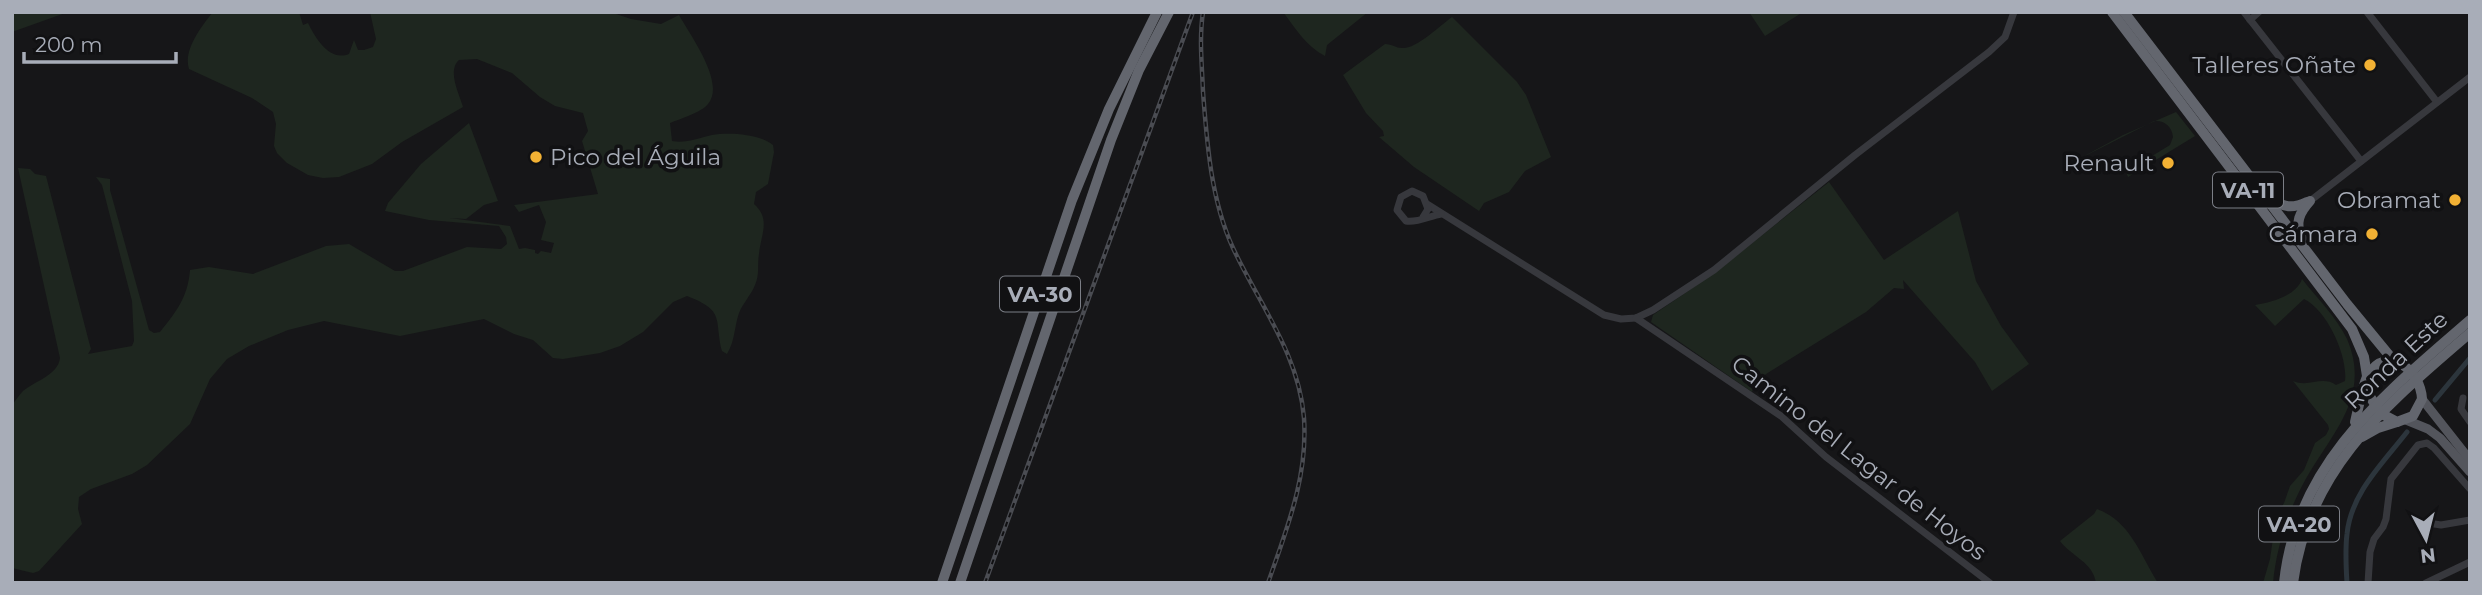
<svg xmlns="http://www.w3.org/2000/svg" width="2482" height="595" font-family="Montserrat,sans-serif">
	<rect width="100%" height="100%" fill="#161618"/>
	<!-- green -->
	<g fill="#1e261f">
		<path d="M 12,12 L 68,12 L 12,32 Z"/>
		<path d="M 213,12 L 299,12 L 303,25 L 308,23 C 315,37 329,62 349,54 L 354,40 L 358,50 L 364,50 L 373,47 L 376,39 L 370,12 L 610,12 L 631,19 L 661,24 L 679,15 C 690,35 726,83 708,104 C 702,112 680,119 670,123 L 672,141 C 685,144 699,138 712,135 C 729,132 760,134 773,145 L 774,152 L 768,184 L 756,192 L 754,204 C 771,219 761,234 759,254 C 757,265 760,274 755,285 C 751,295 743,303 739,313 C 734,328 735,341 727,354 L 722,351 C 714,319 726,311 687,296 L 673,302 L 643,332 L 620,346 L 600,353 L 563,359 L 553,358 L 533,340 L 514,334 L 484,319 L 400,336 L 324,321 L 288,330 L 249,346 L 227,359 L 210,379 L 190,424 L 147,465 L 132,474 L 91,489 L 79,497 L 78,509 L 82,524 L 39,571 L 33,573 L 12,568 L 12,405 C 16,400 19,395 23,391 C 35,381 58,375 60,358 L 18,168 L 30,169 L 35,174 L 46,176 L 89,342 L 91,349 L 88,354 L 132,346 L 134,341 L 132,301 L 102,185 L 96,177 L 110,179 L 110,190 L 149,330 L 154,333 L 160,332 C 176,312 188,297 190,270 L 209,267 L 253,274 L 326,246 L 349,244 L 395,271 L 403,271 L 467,247 L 501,249 L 507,244 L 506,237 L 499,226 L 429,220 L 385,211 L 388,203 L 421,164 L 469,123 L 498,201 L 484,205 L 466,219 L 450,218 L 510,226 L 519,249 L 525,248 L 535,250 L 535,253 L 538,254 L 541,251 L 551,253 L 554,243 L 541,240 L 546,222 L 539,205 L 519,212 L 514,205 L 598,194 L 582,141 L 588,131 L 583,113 L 555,106 L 540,97 L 512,73 L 477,59 L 459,60 C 447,71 459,93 463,107 L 402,142 L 372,164 L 339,177 L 323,178 L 308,175 L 287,163 L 277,153 L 274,146 L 276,124 L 273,112 L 252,98 L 189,69 C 183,50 201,27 213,12 Z"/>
		<path d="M 1283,12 L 1368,12 L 1327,45 L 1325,56 C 1306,46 1296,29 1283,12 Z"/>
		<path d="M 1749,12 L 1803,12 L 1765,36 Z"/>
		<path d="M 1452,17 L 1517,82 L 1526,95 L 1551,157 L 1525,171 L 1509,192 L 1484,203 L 1479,211 L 1414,167 L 1379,137 L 1384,136 L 1383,131 L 1366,113 L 1343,75 L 1385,44 C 1392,44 1396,48 1402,48 C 1415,50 1441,25 1452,17 Z"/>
		<path d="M 2176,112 L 2195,136 L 2128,177 L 2126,172 L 2170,145 L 2173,137 C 2172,126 2164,120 2154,121 L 2077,160 L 2123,135 Z"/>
		<path d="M 1829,182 L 1884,260 L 1958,211 L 1976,281 L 2001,326 L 2029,364 L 1992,391 L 1975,362 L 1903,280 L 1904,289 L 1894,288 L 1866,312 L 1766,374 L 1754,385 L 1752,392 L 1651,322 L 1653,315 L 1716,272 Z"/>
		<path d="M 2302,279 C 2317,298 2337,318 2347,339 C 2373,400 2327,437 2302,486 C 2287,515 2276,550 2273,583 L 2263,583 L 2270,559 L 2276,517 L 2284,503 L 2290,486 L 2304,470 L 2315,443 L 2326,435 L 2329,429 L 2328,425 L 2293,381 C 2309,388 2322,375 2336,385 L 2345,381 C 2348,356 2327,310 2304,299 L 2275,326 L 2255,305 C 2272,302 2296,296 2302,279 Z"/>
		<path d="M 2097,509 C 2130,521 2140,554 2158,583 L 2096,583 C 2093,562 2072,557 2060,541 L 2094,514 Z"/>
	</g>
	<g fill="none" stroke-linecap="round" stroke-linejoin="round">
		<!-- canal -->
		<g stroke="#2c353c" stroke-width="5">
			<path d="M 2435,400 L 2470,358"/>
			<path d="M 2347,583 C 2346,567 2345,550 2347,534 C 2351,493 2383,463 2407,432"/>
		</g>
		<!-- minor -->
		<g stroke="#37383d" stroke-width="7">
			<path d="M 2244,12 L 2361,161"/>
			<path d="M 2367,12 L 2437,102"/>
			<path d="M 2250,20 L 2259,12"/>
			<path d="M 2310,201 L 2470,77"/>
			<path d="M 1427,204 L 1604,315 L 1621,319 L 1636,318 L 1653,310 L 1714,270 L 1855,155 L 1989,52 L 2005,37 L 2014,12"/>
			<path d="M 1423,217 L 1428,209 L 1423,196 L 1412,191 L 1401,197 L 1397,210 L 1406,221 C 1417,223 1430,216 1441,214"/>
			<path d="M 1636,318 L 1781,416 L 1826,457 L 1990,583"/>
			<path d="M 2463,398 L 2461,409 L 2470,422"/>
			<path d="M 2428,523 L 2441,525 L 2470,520"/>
			<path d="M 2368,583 L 2370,552 L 2374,539 L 2383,527 L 2386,519 L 2391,479 L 2418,445 L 2427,443 L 2434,448 L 2470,489"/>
			<path d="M 2426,583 L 2470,562"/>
		</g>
		<!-- major -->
		<g stroke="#53555c" stroke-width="9">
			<path d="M 2422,399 L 2470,460"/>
			<path d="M 2406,420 L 2428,429 L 2440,438 L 2470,472"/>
		</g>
		<!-- highway -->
		<g stroke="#63666e" stroke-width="10">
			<path d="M 2112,12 L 2352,329 L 2364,357 L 2367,376"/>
			<path d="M 2124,12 L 2347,304 L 2393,360"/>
			<path d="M 2272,197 C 2282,209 2294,208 2307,202"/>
			<path d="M 2302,238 C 2294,223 2300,212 2310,201"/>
			<path d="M 2355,422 C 2358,410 2363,383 2368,375 C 2388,343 2421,371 2422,399 L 2413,416 L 2397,422 L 2380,413 L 2365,388"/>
			<path d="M 2362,437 L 2378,428 L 2397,422"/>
			<path d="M 942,583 L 1072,200 L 1109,109 L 1157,12"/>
			<path d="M 960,583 L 1111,140 L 1139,70 L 1169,12"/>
			<path d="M 2284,583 C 2296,463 2386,393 2470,320"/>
			<path d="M 2293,583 C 2308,467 2388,404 2470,333"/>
		</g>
		<defs>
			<g id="rail">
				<path d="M 1203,12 C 1199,39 1202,65 1203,92 C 1207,144 1211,200 1233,248 C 1259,304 1299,354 1304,418 C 1308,477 1287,528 1268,583"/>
				<path d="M 985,583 L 1193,12"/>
			</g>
		</defs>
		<!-- rail casing -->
		<use href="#rail" stroke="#4a4c52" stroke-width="4.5"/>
		<!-- rail -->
		<use href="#rail" stroke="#111113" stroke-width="2" stroke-dasharray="5" stroke-linecap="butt"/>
	</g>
	<!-- markers -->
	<g fill="#f2b134" stroke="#111113" stroke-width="2.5">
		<circle cx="2370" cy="65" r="7"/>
		<circle cx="536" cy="157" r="7"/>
		<circle cx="2168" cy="163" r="7"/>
		<circle cx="2455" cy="200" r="7"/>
		<circle cx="2372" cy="234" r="7"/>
	</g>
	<g text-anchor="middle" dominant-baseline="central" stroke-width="7" stroke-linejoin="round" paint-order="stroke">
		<!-- shield labels -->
		<g fill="#111113" stroke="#7b7e86" stroke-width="2">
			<rect x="2213" y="172.5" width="70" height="35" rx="5"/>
			<rect x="1000" y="276.5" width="80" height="35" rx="5"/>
			<rect x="2259" y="506.5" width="80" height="35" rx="5"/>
		</g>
		<g font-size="21" font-weight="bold" fill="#a8adb8">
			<text x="2248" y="190">VA-11</text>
			<text x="1040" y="294">VA-30</text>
			<text x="2299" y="524">VA-20</text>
		</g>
		<!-- poi labels -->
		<g font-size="23" fill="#a8adb8" stroke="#111113" text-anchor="end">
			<text x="2356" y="65">Talleres Oñate</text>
			<text x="550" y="157" text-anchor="start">Pico del Águila</text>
			<text x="2154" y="163">Renault</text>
			<text x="2441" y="200">Obramat</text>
			<text x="2358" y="234">Cámara</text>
		</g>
		<!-- street labels -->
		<g font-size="23" fill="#a8adb8" stroke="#111113">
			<text transform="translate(2396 360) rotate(-43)">Ronda Este</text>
			<text transform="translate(1859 458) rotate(38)">Camino del Lagar de Hoyos</text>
		</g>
	</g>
	<!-- border -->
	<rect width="2482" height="595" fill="none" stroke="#a8adb8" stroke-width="28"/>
	<!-- north arrow -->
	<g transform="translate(2426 539) rotate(173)" stroke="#111113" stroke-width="5" paint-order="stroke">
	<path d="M0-5L12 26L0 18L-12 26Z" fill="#a8adb8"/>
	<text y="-10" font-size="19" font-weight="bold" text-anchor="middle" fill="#a8adb8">N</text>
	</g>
	<!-- scale -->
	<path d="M24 52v10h152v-10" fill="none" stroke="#a8adb8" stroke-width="3.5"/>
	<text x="35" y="52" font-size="21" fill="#a8adb8" stroke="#111113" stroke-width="5" paint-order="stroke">200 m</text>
</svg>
